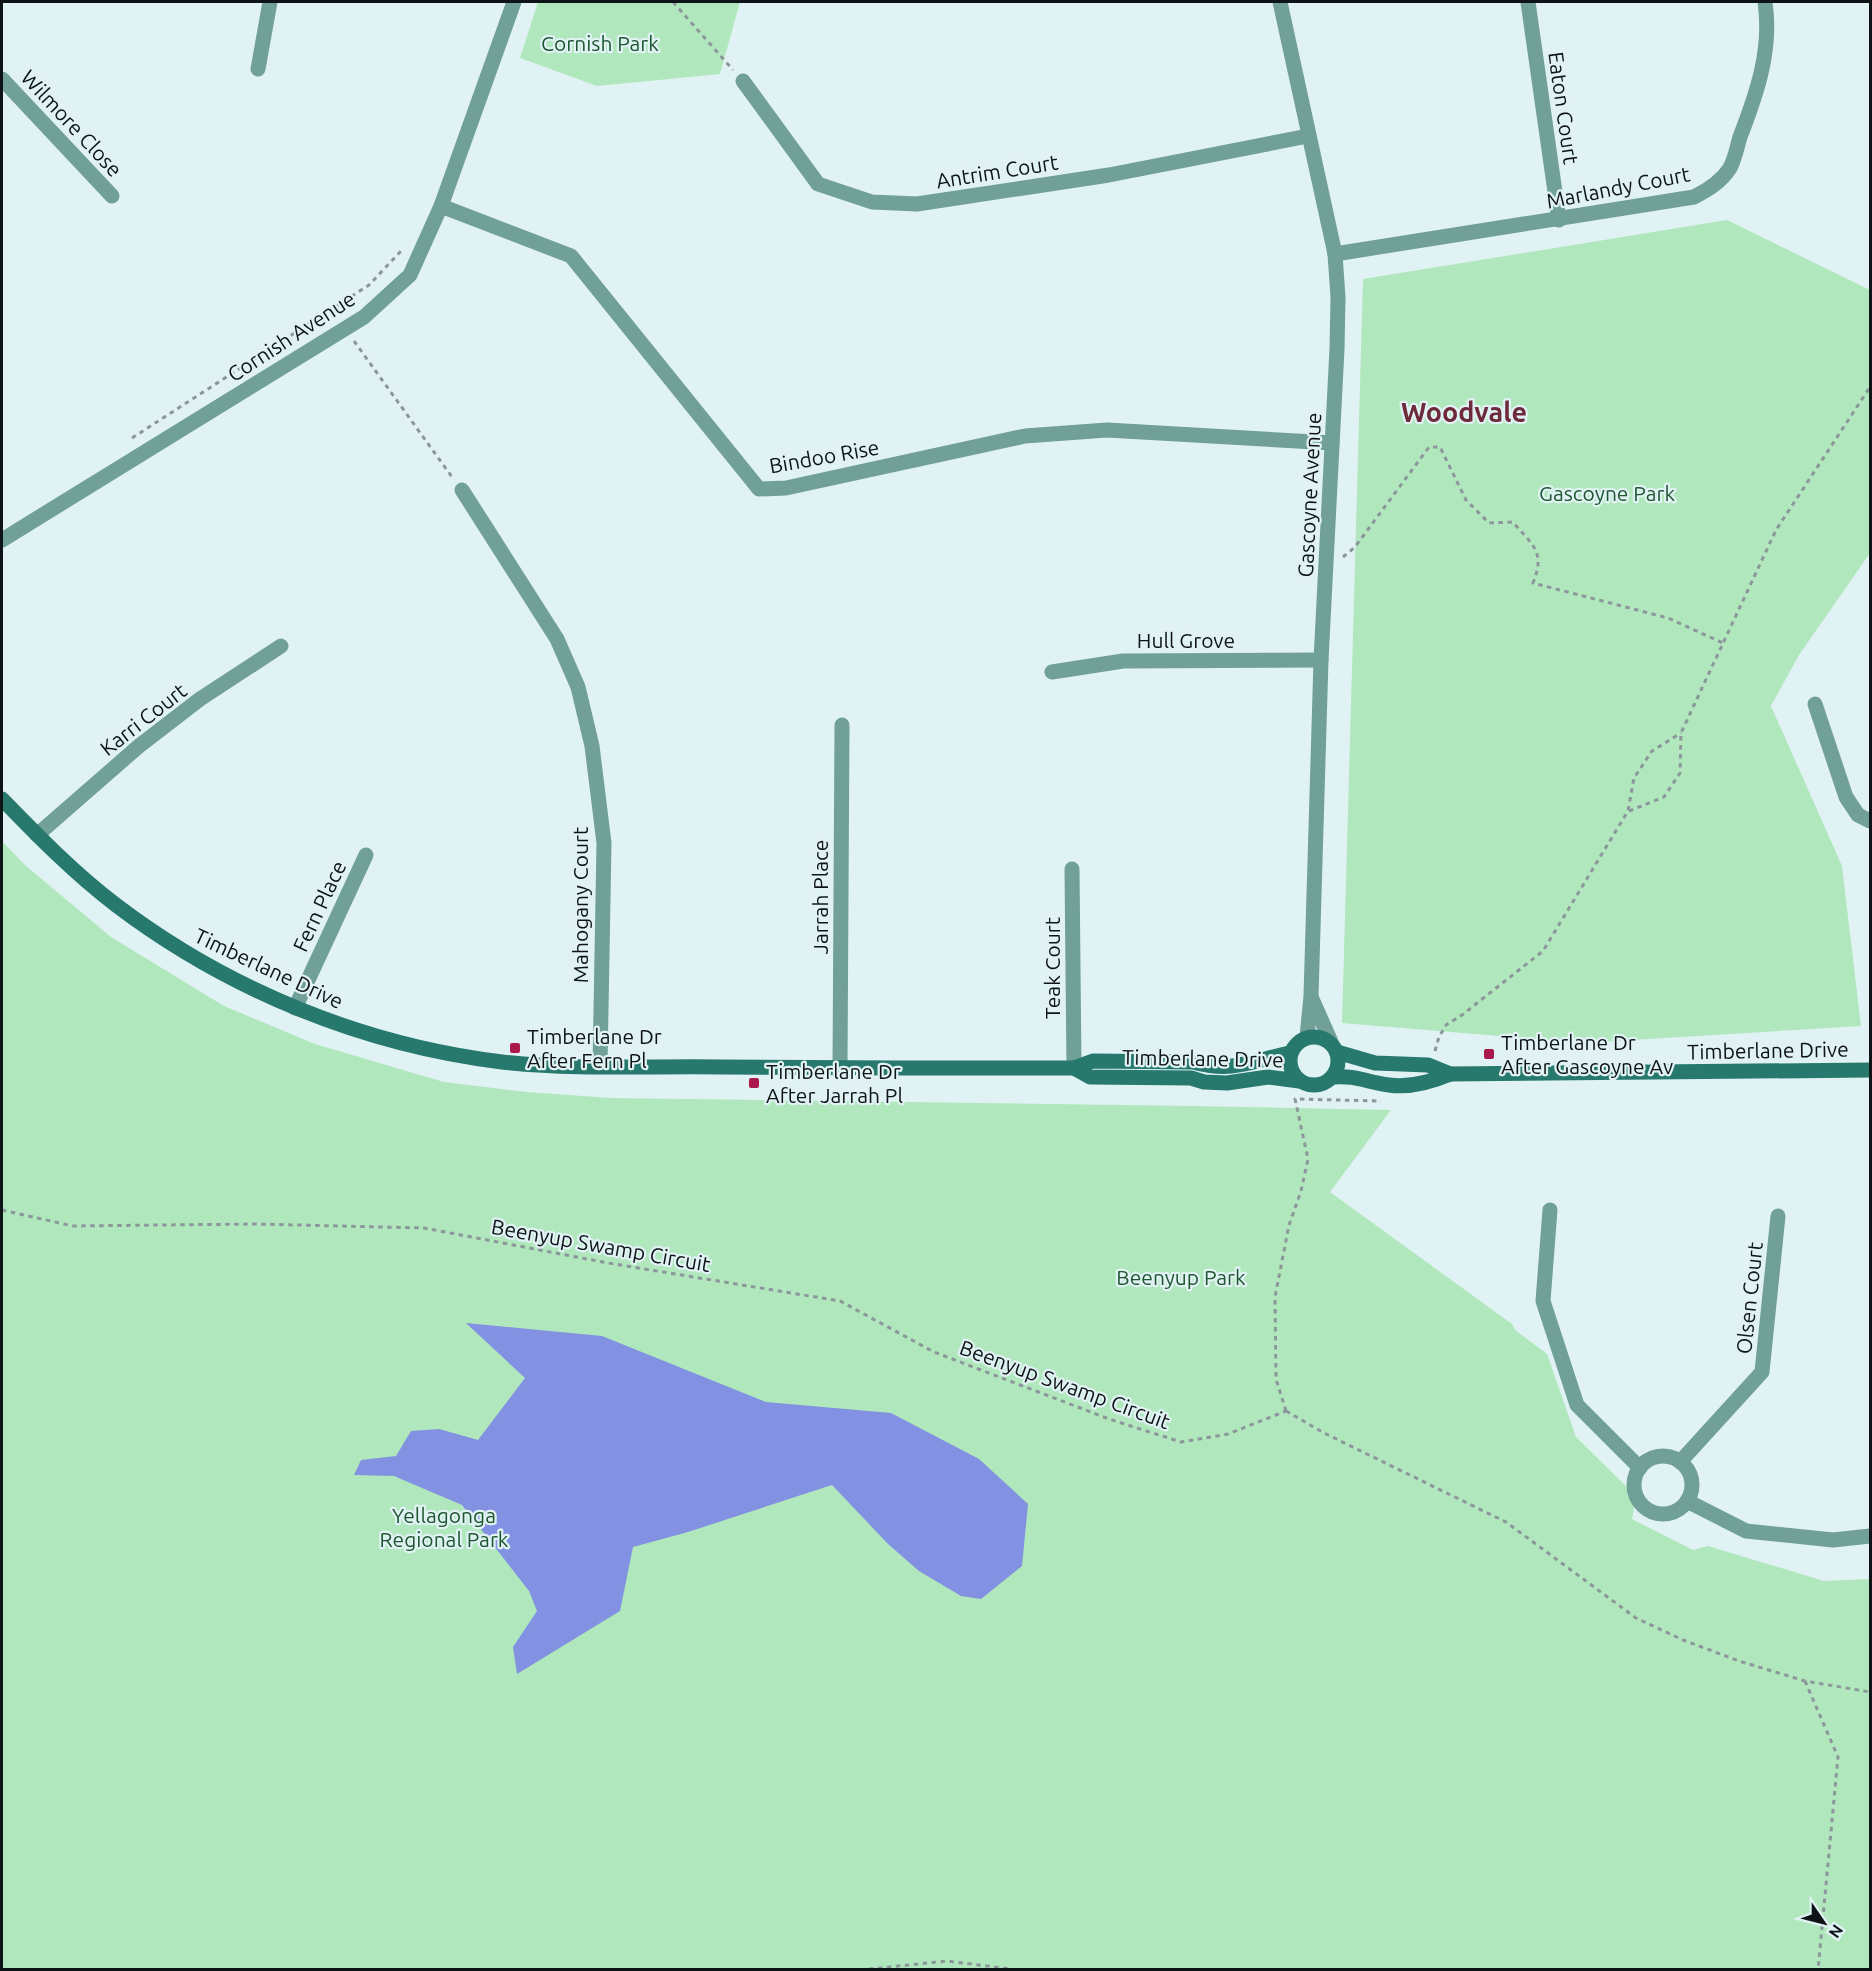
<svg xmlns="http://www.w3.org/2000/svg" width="1872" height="1971" font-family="Ubuntu,sans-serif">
	<rect width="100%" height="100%" fill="#e1f2f5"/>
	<!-- green -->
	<g fill="#b1e7bc">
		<path d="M 538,2 L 740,2 L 720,74 L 597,86 L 520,58 Z"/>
		<path d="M 1727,220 L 1870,290 L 1870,553 L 1799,655 L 1771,706 L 1842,866 L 1861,1026 L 1583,1043 L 1342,1023 L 1363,279 Z"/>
		<path d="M 2,841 L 25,865 L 111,937 L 224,1006 L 315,1044 L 444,1082 L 527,1092 L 610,1098 L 1194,1106 L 1391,1110 L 1330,1192 L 1512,1324 L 1515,1330 L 1547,1354 L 1576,1437 L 1636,1496 L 1632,1519 L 1693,1550 L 1708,1546 L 1824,1581 L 1870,1579 L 1870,1969 L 2,1969 Z"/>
	</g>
	<!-- water -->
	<path fill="#8291e1" d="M 466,1323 L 602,1336 L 766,1402 L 891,1413 L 979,1459 L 1028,1504 L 1022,1566 L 981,1599 L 961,1596 L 919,1571 L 888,1544 L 832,1485 L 688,1532 L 633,1547 L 620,1611 L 517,1674 L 513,1647 L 537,1611 L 529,1591 L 462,1505 L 394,1476 L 354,1475 L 361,1460 L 396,1456 L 411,1431 L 439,1429 L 478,1440 L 525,1378 Z"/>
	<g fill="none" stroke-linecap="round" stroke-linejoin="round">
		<!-- path -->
		<g stroke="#8b979a" stroke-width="3" stroke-dasharray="4.5 4.5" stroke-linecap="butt">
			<path d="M 673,2 L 733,70"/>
			<path d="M 354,341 L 452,477"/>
			<path d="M 132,438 L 369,285 L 401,251"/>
			<path d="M 1343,557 L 1355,547 L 1429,447 L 1440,447 L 1466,500 L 1489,523 L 1513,522 C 1532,545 1546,551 1533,583 L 1668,618 L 1723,643"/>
			<path d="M 1629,811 L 1664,797 L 1680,773 L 1681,733 L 1776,530 L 1870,387"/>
			<path d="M 1435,1051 L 1439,1037 L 1446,1025 L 1462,1015 L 1543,951 L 1628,811 L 1634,778 L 1652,751 L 1681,733"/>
			<path d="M 2,1210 L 73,1226 L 255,1224 L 424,1228 L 608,1263 L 840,1301 L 934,1352 L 1109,1419 L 1181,1442 L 1228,1434 L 1286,1411"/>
			<path d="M 1286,1411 L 1276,1379 L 1275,1297 L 1289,1225 L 1301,1191 L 1308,1159 L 1295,1099 L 1381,1101"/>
			<path d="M 1286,1411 L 1324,1433 L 1506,1522 L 1636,1618 L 1683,1640 L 1739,1661 L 1805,1681 L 1870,1692"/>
			<path d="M 1805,1681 L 1838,1757 L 1818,1970"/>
			<path d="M 860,1970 L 947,1961 L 1019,1970"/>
		</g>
		<!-- street -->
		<g stroke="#70a097" stroke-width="15">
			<path d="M 1280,2 L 1335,254 L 1338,297 L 1337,349 L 1321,660 L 1311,996 L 1307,1037"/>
			<path d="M 1528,2 L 1559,220"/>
			<path d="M 258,69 L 270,2"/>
			<path d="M 2,79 L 112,196"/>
			<path d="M 743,81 L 818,184 L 872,202 L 917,204 L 1109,175 L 1308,136"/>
			<path d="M 441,206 L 571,256 L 759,489 L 786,488 L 1025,436 L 1107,430 L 1332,443"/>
			<path d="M 1335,254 L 1694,197 C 1708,190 1721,182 1730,168 C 1735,159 1737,147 1740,137 C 1757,93 1772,50 1765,2"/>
			<path d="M 462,490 L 557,639 L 578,687 L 592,746 L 604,843 L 600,1066"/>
			<path d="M 2,540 L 364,317 L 410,275 L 441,206 L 514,2"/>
			<path d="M 1052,672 L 1123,661 L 1321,660"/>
			<path d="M 1815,704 L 1846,797 L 1858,815 L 1870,821"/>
			<path d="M 37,835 L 139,746 L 200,699 L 281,646"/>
			<path d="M 1072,869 L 1074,1068"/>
			<path d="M 1312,999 L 1332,1044"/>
			<path d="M 295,1008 L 366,855"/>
			<path d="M 840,1068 L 842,725"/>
			<path d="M 1550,1210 L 1543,1301 L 1577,1405 L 1640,1468"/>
			<circle cx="1663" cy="1485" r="29"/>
			<path d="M 1680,1462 L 1762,1372 L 1778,1216"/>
			<path d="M 1687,1501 L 1746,1531 L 1833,1540 L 1870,1536"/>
		</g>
		<!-- secondary -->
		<g stroke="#27796d" stroke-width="15">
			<path d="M 2,799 C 38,836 74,873 116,905 C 228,990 363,1045 502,1062 C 574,1070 649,1066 721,1067 C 839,1068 956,1068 1074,1068 L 1093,1061 L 1193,1062 C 1233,1073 1252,1061 1290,1053"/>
			<circle cx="1314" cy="1061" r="24"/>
			<path d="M 1337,1052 L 1375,1063 L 1428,1065 L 1450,1074"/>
			<path d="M 1074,1068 L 1090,1077 L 1191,1078 L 1204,1082 L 1227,1083 L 1268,1077 L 1299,1081"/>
			<path d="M 1332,1077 C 1356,1075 1366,1082 1389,1085 C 1409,1088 1431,1082 1450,1074 L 1870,1070"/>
		</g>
	</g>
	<!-- markers -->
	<g fill="#ab194c" stroke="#e1f2f5" stroke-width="2">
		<rect x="509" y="1042" width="12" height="12" rx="3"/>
		<rect x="1483" y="1048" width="12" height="12" rx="3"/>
		<rect x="748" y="1077" width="12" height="12" rx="3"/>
	</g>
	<g text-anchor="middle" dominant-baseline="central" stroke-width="4.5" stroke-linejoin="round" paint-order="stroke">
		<!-- park labels -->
		<g font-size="21" fill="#1e572f" stroke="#e1f2f5">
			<text x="600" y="43">Cornish Park</text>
			<text x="1607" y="493">Gascoyne Park</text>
			<text x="1181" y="1277">Beenyup Park</text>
			<text x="444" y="1515">Yellagonga<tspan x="444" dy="24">Regional Park</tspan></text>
		</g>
		<!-- street labels -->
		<g font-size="21" fill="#0e1415" stroke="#e1f2f5">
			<text transform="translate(1564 108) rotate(82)">Eaton Court</text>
			<text transform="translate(72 123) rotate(47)">Wilmore Close</text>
			<text transform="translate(997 171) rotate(-9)">Antrim Court</text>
			<text transform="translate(1618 187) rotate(-11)">Marlandy Court</text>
			<text transform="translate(291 336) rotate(-33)">Cornish Avenue</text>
			<text transform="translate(824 456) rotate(-10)">Bindoo Rise</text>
			<text transform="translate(1309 495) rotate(-87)">Gascoyne Avenue</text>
			<text x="1186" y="640">Hull Grove</text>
			<text transform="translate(143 719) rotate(-38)">Karri Court</text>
			<text transform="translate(820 897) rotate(-90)">Jarrah Place</text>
			<text transform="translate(580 905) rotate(-90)">Mahogany Court</text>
			<text transform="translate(319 906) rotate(-65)">Fern Place</text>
			<text transform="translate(269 968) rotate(25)">Timberlane Drive</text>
			<text transform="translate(1052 968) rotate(-90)">Teak Court</text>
			<text transform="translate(1768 1050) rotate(-1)">Timberlane Drive</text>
			<text transform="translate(1203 1058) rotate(1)">Timberlane Drive</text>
			<text transform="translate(601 1245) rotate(10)">Beenyup Swamp Circuit</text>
			<text transform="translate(1749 1298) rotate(-84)">Olsen Court</text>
			<text transform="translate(1065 1384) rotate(20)">Beenyup Swamp Circuit</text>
		</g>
		<!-- poi labels -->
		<g font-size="21" fill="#0e1415" stroke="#e1f2f5" text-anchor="start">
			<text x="527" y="1036">Timberlane Dr<tspan x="527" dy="24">After Fern Pl</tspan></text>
			<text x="1501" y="1042">Timberlane Dr<tspan x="1501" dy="24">After Gascoyne Av</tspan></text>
			<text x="766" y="1071">Timberlane Dr<tspan x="766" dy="24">After Jarrah Pl</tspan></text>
		</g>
		<!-- district labels -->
		<g font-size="27" font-weight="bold" fill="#6e293a" stroke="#e1f2f5">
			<text x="1464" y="412">Woodvale</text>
		</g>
	</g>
	<!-- border -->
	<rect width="1872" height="1971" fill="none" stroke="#0e1415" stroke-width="6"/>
	<!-- north arrow -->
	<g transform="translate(1824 1923) rotate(125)" stroke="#e1f2f5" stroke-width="4.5" paint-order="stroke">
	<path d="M0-4.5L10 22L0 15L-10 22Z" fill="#0e1415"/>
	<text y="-9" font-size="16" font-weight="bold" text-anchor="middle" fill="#0e1415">N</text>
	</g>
</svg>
